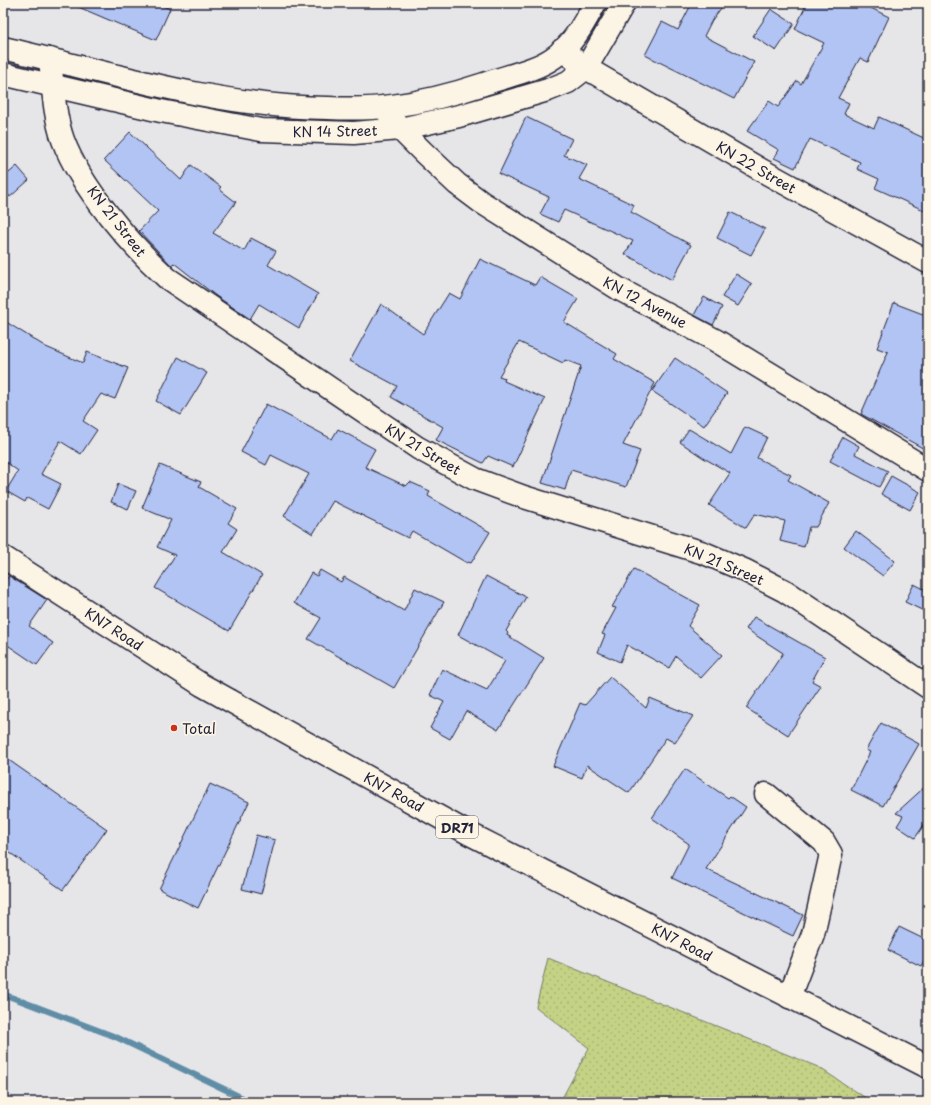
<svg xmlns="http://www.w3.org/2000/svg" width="931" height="1105" font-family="'Playpen Sans',sans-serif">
	<defs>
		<pattern id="grass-dots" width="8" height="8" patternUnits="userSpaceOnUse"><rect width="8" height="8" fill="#c4d285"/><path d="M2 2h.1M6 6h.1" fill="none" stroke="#a8b474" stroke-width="1.8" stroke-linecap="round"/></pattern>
	</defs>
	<rect width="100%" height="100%" fill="#e6e6e9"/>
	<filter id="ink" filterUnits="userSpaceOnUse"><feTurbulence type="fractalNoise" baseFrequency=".025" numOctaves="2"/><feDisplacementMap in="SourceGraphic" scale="8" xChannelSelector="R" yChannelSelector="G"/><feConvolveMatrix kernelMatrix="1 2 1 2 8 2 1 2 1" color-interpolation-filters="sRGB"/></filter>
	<g filter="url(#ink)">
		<!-- grass -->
		<path fill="url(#grass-dots)" stroke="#737a60" d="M 548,958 L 818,1067 L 872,1102 L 560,1102 L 589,1048 L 536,1007 Z"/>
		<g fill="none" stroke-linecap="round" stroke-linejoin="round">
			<!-- stream -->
			<path stroke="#618da6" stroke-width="6" d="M 3,994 L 116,1037 L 251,1102"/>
		</g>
		<!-- building -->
		<g fill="#b2c4f3" stroke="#22223b">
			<path d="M 69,3 L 156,3 L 170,9 L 156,40 Z"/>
			<path d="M 692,3 L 725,3 L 712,20 L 704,36 L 754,62 L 734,99 L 645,55 L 662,22 L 678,30 Z"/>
			<path d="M 807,3 L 861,3 L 889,17 L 868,62 L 860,58 L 838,98 L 849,103 L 844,114 L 874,128 L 879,117 L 928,140 L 928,212 L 875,188 L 879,179 L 857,169 L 860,162 L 810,139 L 795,168 L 774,158 L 779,150 L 747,131 L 769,101 L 778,107 L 797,81 L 801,84 L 824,43 L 795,29 Z"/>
			<path d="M 771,9 L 794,24 L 776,51 L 753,36 Z"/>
			<path d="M 526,117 L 572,139 L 564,155 L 587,165 L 579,179 L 634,205 L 631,212 L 691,245 L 672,280 L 625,254 L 633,241 L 564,210 L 558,222 L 540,214 L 549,197 L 499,174 Z"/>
			<path d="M 130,132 L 181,180 L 191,165 L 221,187 L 219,189 L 236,202 L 213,233 L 244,251 L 251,238 L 276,251 L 268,265 L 318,294 L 299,328 L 259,304 L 250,319 L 216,296 L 174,263 L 171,265 L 139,231 L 158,211 L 104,160 Z"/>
			<path d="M 17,166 L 29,180 L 10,197 L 3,188 L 3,178 Z"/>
			<path d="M 730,212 L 765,229 L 751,255 L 717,238 Z"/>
			<path d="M 480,259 L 535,285 L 540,277 L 578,299 L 564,322 L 617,354 L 614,359 L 655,383 L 623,445 L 640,451 L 626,487 L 571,470 L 565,490 L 542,483 L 581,366 L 565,360 L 563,363 L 519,342 L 499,376 L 505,378 L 504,381 L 545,399 L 513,467 L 488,456 L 483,463 L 436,440 L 443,427 L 391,397 L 397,386 L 350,361 L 381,304 L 423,334 L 449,293 L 460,299 Z"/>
			<path d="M 736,274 L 752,284 L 738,306 L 722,297 Z"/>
			<path d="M 704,297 L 722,307 L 713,325 L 694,315 Z"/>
			<path d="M 894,303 L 928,316 L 928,451 L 861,414 L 888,352 L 877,348 Z"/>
			<path d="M 3,320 L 46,347 L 83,363 L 87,352 L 128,368 L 115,399 L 101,394 L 83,421 L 97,430 L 81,454 L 60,441 L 41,474 L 61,484 L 48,509 L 27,498 L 25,502 L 6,491 L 18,471 L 3,460 Z"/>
			<path d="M 178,357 L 207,373 L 181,415 L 156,401 Z"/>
			<path d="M 675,358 L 727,393 L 704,426 L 652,391 Z"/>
			<path d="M 266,404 L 332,439 L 338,429 L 375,449 L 365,467 L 406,486 L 410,482 L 430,491 L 428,496 L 490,532 L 471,563 L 468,562 L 467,563 L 412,531 L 408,538 L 333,501 L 313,534 L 284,516 L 309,474 L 271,455 L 266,465 L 241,452 Z"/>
			<path d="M 745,427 L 767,437 L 757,458 L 791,475 L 788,480 L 829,503 L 816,527 L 809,527 L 804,547 L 780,541 L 785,521 L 755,514 L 746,528 L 709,505 L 730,473 L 702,457 L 680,442 L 689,429 L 731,454 Z"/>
			<path d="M 843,437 L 859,446 L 855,454 L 888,471 L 879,487 L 830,461 Z"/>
			<path d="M 160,465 L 201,482 L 199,487 L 237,509 L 228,523 L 237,529 L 223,552 L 262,575 L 229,631 L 155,588 L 175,555 L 157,547 L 171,520 L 142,508 Z"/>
			<path d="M 891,476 L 920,492 L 910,510 L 881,494 Z"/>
			<path d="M 118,484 L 136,491 L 128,509 L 111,502 Z"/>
			<path d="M 856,531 L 895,561 L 883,576 L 844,547 Z"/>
			<path d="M 634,569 L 700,605 L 688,626 L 722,655 L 701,678 L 676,656 L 669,668 L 627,645 L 620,662 L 598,652 L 605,635 L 602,634 L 616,608 L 612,607 Z"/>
			<path d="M 320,570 L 341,582 L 344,577 L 404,611 L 415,588 L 444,602 L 394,688 L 308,639 L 321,618 L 294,603 L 311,573 L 317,576 Z"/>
			<path d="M 9,576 L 47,600 L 29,626 L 53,643 L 37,665 L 3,642 L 3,584 Z"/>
			<path d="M 486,576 L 526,597 L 506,631 L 508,633 L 507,635 L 544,658 L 498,730 L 466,711 L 450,739 L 430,728 L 444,702 L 430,695 L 442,669 L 487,690 L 505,661 L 458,635 Z"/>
			<path d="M 914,584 L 928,591 L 928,613 L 905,602 Z"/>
			<path d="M 754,617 L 825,657 L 812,681 L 821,686 L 788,735 L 746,708 L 783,653 L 746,629 Z"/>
			<path d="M 610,677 L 646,708 L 650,698 L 693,716 L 675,743 L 666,738 L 629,793 L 587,765 L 582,778 L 553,766 L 580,703 L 585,705 Z"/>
			<path d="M 881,723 L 919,744 L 883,806 L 851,790 L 870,752 L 866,750 Z"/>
			<path d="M 3,756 L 107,829 L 63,890 L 3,848 Z"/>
			<path d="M 685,769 L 728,798 L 730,796 L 746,807 L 706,869 L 803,915 L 793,936 L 672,878 L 689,844 L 652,818 Z"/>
			<path d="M 210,784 L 249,802 L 198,908 L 159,889 Z"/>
			<path d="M 928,784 L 928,819 L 915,838 L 897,826 L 903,816 L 896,813 Z"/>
			<path d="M 256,835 L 275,840 L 261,894 L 242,889 Z"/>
			<path d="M 899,927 L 928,941 L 928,953 L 921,966 L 888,950 Z"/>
		</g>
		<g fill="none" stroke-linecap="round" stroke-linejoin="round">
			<defs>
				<g id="minor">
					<path d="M 562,50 L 586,68"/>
					<path d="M 384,107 L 400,129 L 423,152 L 457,184 L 481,202 L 619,289 L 715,340 L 928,470"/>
					<path d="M 766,794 L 824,842 L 831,854 L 813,934 L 789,997"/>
				</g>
				<g id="tertiary">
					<path d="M 3,48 C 111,73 217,107 328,108 C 349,109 371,109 392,106 C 423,102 454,94 484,84 C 506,76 534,71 553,58 C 573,45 584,23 595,3"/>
					<path d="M 50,59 C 53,86 54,115 63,140 C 81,188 130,244 167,278 L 418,448 L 475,479 L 524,497 L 704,553 L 744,570 L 785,591 L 928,687"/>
					<path d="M 586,68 L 763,171 L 928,262"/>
					<path d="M 3,74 L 161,111 L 261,130 L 354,133 L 400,129 L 459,116 L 548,90 L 568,82 L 586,68 L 624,3"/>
				</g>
				<path id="primary" d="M 3,557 L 202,685 L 468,833 L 928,1067"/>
			</defs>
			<!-- minor casing -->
			<use href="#minor" stroke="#22223b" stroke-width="25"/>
			<!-- tertiary casing -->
			<use href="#tertiary" stroke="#22223b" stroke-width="25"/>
			<!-- primary casing -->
			<use href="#primary" stroke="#22223b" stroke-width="25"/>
			<!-- minor -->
			<use href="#minor" stroke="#fcf5e5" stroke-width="22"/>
			<!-- tertiary -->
			<use href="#tertiary" stroke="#fcf5e5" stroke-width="22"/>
			<!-- primary -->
			<use href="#primary" stroke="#fcf5e5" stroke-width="22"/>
		</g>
	</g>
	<!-- markers -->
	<circle fill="#c8321e" stroke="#fcf5e5" stroke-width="1.5" cx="174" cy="728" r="4"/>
	<g text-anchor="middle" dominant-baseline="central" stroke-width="3.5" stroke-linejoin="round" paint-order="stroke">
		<!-- shield labels -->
		<rect fill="#fcf5e5" stroke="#63616e" stroke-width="1" x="436" y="816" width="42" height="22" rx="3"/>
		<g font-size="13" font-weight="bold" fill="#22223b">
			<text x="457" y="827">DR71</text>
		</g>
		<!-- street labels -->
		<g font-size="14" fill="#22223b" stroke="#fcf5e5">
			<text transform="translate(335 131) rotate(-1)">KN 14 Street</text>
			<text transform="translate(756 167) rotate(30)">KN 22 Street</text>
			<text transform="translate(117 221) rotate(52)">KN 21 Street</text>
			<text transform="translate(645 302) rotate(28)">KN 12 Avenue</text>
			<text transform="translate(423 449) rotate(31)">KN 21 Street</text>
			<text transform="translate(724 564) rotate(23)">KN 21 Street</text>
			<text transform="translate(114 629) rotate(33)">KN7 Road</text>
			<text transform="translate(394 792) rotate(29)">KN7 Road</text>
			<text transform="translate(682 942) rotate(27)">KN7 Road</text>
		</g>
		<!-- poi labels -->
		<g font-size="14" fill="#22223b" stroke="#fcf5e5" text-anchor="start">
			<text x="182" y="728">Total</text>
		</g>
	</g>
	<!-- margin -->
	<rect width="931" height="1105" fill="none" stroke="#fcf5e5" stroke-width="16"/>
	<rect x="8" y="8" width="915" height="1089" fill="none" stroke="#22223b" stroke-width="1.5" filter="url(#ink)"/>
</svg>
